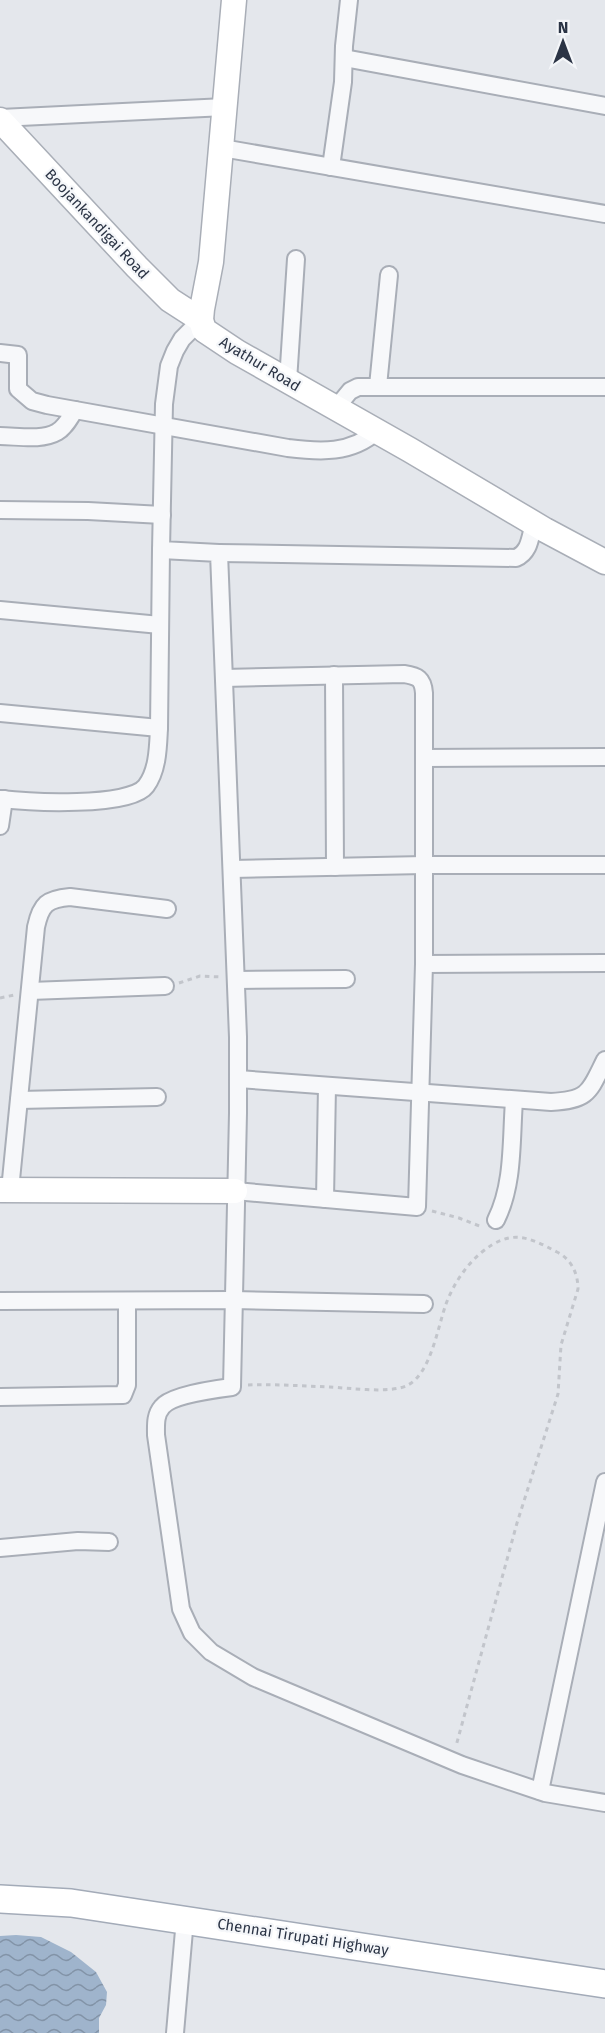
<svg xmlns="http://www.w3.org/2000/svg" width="605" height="2033" font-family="'Fira Sans',sans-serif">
	<defs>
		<pattern id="water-waves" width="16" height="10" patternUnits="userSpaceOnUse" patternTransform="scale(1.5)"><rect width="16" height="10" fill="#9fb4cc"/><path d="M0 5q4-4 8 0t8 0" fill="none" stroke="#8293a7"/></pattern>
	</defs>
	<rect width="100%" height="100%" fill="#e4e7ec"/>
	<!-- water -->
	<path fill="url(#water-waves)" d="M 16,1935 L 41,1937 L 71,1952 L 96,1972 L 107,1992 L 106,2005 L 99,2018 L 99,2033 L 0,2033 L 0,1936 Z"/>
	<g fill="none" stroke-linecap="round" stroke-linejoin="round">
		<defs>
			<g id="street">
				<path d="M 344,58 L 605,106"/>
				<path d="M 0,118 L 225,107"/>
				<path d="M 222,148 L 605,214"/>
				<path d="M 331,167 L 343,82 L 344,46 L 349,0"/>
				<path d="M 201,320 L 182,339 L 175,351 L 169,366 L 164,404 L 161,550 L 219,553 L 238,1037 L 238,1113 L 232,1387 C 216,1389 171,1395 162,1407 C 155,1415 156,1425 156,1435 L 181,1609 L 192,1633 L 211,1652 L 253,1677 L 462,1765 L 545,1793 L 605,1803"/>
				<path d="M 0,353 L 18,355 L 18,389 L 32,401 L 47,405 L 288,448 C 320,452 351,454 377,431"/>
				<path d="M 288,381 L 296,259"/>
				<path d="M 378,386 L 389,275"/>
				<path d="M 336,408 L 350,391 L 358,387 L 605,387"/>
				<path d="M 0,436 C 17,436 42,441 57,432 C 66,427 70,417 75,410"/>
				<path d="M 0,510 L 88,511 L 162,515"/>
				<path d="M 219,553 L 516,558 C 530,552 530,537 534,523"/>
				<path d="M 0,610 L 160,625"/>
				<path d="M 334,675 L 335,867"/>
				<path d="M 224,678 L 404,674 C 418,676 423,679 424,693 L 424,964 L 417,1207 L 235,1191"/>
				<path d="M 0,713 L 159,728"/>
				<path d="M 424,758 L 605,757"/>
				<path d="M 0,799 C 27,802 130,808 146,786 C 158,770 158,747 159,728 L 161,550"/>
				<path d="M 0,826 L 4,799"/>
				<path d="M 232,869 L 424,865 L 605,865"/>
				<path d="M 424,964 L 605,963"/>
				<path d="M 236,980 L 346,979"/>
				<path d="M 30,991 L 165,986"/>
				<path d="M 238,1079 L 551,1102 C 589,1100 589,1092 605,1060"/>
				<path d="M 19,1100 L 157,1097"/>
				<path d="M 10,1190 L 36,927 C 41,904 47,899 70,897 L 167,909"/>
				<path d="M 325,1199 L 327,1086"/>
				<path d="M 496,1220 C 514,1184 511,1140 514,1101"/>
				<path d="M 0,1301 L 233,1300 L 424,1304"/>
				<path d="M 0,1397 L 123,1395 L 127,1385 L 127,1301"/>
				<path d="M 0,1548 L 78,1541 L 109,1542"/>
				<path d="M 540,1791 L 605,1482"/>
				<path d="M 175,2033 L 185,1919"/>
			</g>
			<g id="secondary">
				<path d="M 234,0 L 211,262 L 202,309 L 201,320 L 204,330 L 237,352 L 410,450 L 545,530 L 605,562"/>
				<path d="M 0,120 L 137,267 L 170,300 L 201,320"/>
				<path d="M 0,1190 L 235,1191"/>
			</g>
			<path id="primary" d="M 0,1899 L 71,1903 L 605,1984"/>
		</defs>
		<!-- street casing -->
		<use href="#street" stroke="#a9aeb7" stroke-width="20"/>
		<!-- secondary casing -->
		<use href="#secondary" stroke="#a9aeb7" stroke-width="27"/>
		<!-- primary casing -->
		<use href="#primary" stroke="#a3abb8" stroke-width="30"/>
		<!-- path -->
		<g stroke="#c2c5cb" stroke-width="3" stroke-dasharray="4.5 4.5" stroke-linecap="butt">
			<path d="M 179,983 L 200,976 L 222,977"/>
			<path d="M 0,998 L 14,995"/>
			<path d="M 432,1211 L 459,1218 L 482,1227"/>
			<path d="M 248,1385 C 276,1384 303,1386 330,1387 C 350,1388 391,1394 408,1385 C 431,1373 438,1326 446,1304 C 453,1285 466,1265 482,1252 C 511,1229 527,1236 557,1252 C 571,1259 578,1273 578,1289 L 561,1345 L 558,1394 L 517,1523 L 456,1746"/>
		</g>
		<!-- street -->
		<use href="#street" stroke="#f7f8fa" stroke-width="16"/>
		<!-- secondary -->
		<use href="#secondary" stroke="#fff" stroke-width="24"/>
		<!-- primary -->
		<use href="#primary" stroke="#fff" stroke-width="27"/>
	</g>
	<g text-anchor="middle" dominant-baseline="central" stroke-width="4.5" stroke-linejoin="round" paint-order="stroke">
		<!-- street labels -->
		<g font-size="15" fill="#2b3445" stroke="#f4f6f9">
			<text transform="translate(97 224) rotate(47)">Boojankandigai Road</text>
			<text transform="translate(260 364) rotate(31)">Ayathur Road</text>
			<text transform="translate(303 1937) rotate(9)">Chennai Tirupati Highway</text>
		</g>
	</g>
	<!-- north arrow -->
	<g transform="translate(563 42)" stroke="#f4f6f9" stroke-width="4.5" paint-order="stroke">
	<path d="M0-4.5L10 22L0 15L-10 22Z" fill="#2b3445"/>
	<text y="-9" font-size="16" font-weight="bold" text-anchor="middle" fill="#2b3445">N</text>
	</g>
</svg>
